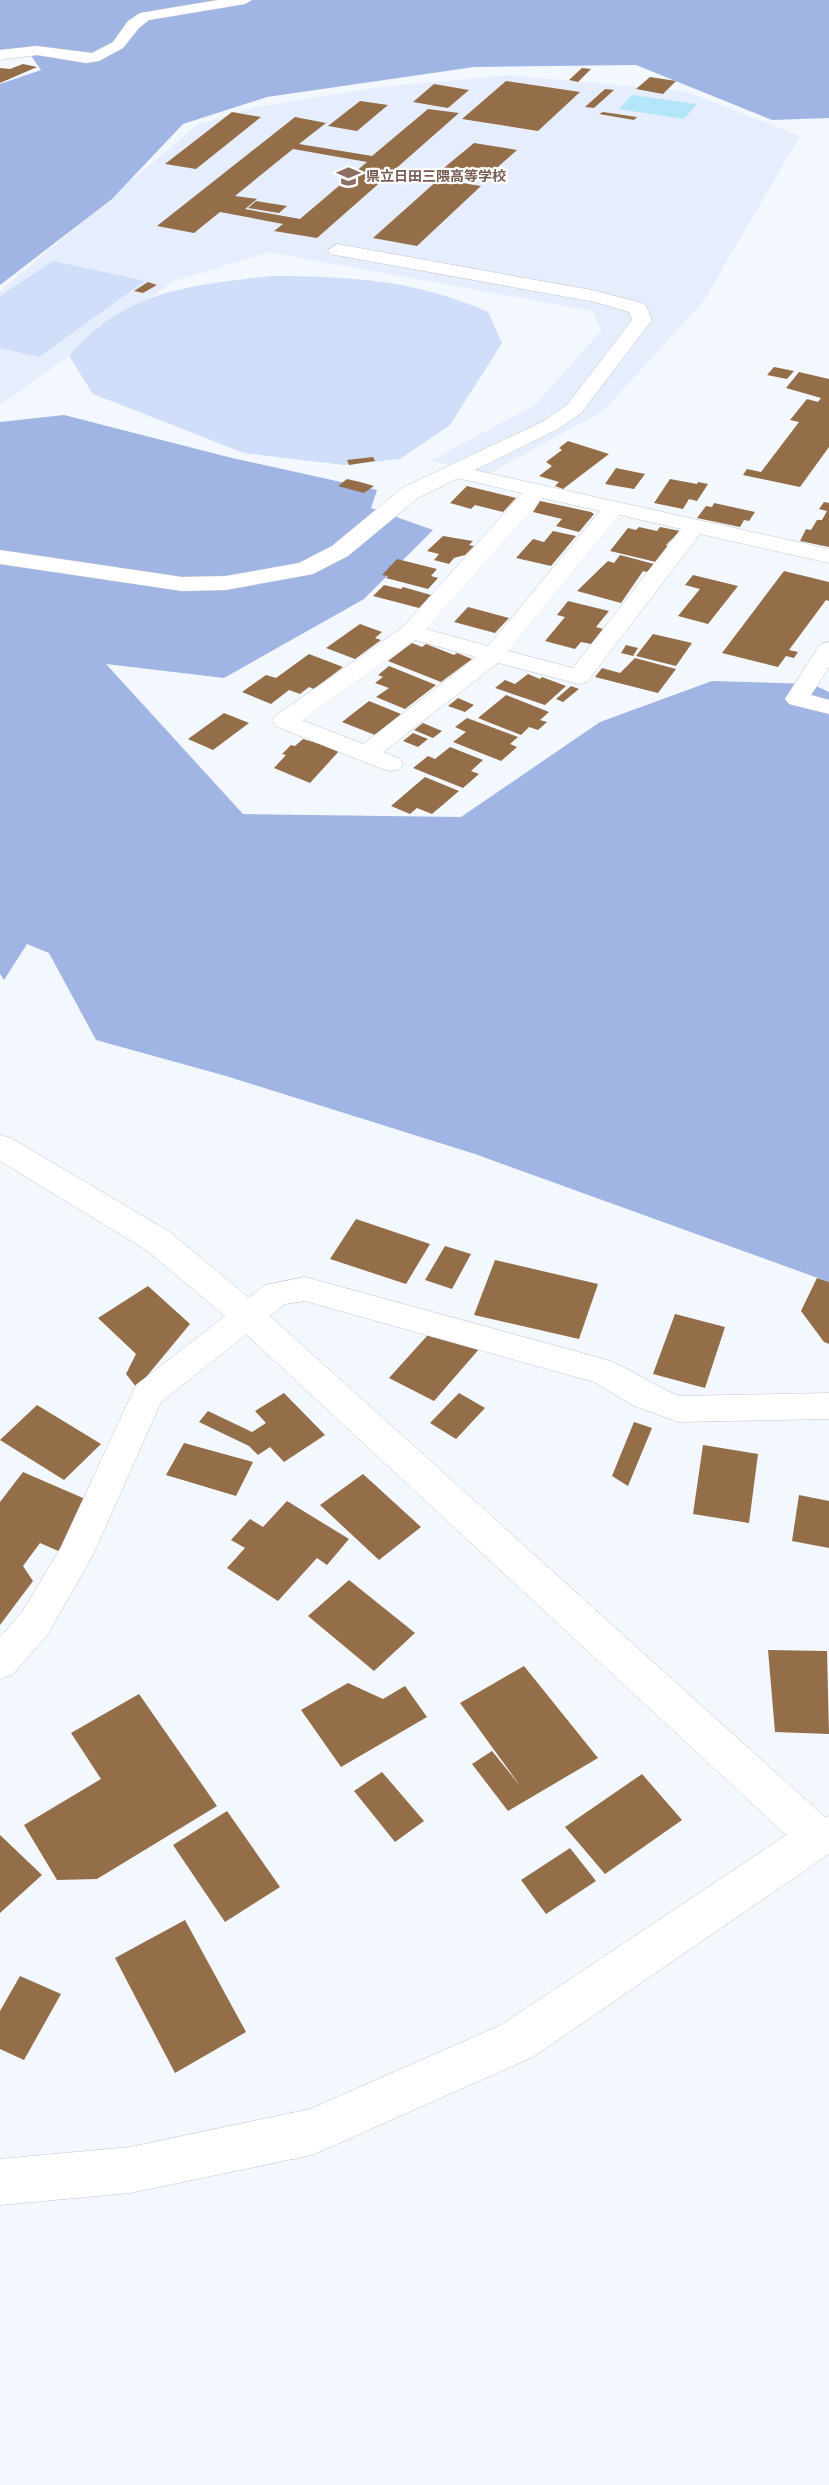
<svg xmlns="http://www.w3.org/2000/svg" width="829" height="2485" font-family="Overpass,'Noto Sans JP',sans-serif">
	<rect width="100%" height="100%" fill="#f3f7fe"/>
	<!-- built -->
	<path fill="#e6eefe" d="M 509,75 L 685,91 L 800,136 L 703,302 L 603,411 L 490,473 L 430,461 L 535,405 L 601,331 L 593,311 L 269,252 L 174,281 L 0,405 L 0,291 L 197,125 L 255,107 L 382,87 Z"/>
	<!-- green -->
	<g fill="#d1def9">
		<path d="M 53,261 L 145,281 L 39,357 L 0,348 L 0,296 Z"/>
		<path d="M 271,276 C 348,276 417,280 488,312 L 502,343 L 450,425 L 400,459 L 344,465 L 244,453 L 93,394 L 69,356 C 126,290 188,286 271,276 Z"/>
	</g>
	<!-- forest -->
	<g fill="#a0b5e4">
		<path d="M 0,0 L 829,0 L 829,118 L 772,120 L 636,65 L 474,67 L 267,97 L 183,124 L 112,199 L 0,285 L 0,84 L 41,70 L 27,50 L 0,50 Z"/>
		<path d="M 64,415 L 232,458 L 377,490 L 371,508 L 433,530 L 364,599 L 224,678 L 106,664 L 243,814 L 461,817 L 600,722 L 712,681 L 812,684 L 829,692 L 829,1282 L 475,1154 L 226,1076 L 96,1040 L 49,953 L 27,944 L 4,980 L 0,974 L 0,422 Z"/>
	</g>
	<!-- water -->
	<path fill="#b4e6f9" d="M 632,95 L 697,104 L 684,119 L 619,109 Z"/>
	<!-- building -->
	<g fill="#946e48" fill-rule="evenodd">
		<path d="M 23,64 L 37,67 L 0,83 L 0,68 L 10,69 Z"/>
		<path d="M 582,68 L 591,69 L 578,82 L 569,80 Z"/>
		<path d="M 650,77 L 676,81 L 663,94 L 636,89 Z"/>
		<path d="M 506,81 L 580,92 L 538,131 L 462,119 Z"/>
		<path d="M 434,84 L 469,90 L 448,108 L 413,102 Z"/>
		<path d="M 605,89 L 614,90 L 594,108 L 585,107 Z"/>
		<path d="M 360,101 L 388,105 L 357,131 L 328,126 Z"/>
		<path d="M 428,109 L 459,113 L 317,238 L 274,231 L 283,224 L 220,212 L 194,233 L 157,226 L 295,117 L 326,123 L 299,144 L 372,156 ZM 293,149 L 367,162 L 300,219 L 245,209 L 257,199 L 235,196 Z"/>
		<path d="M 232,112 L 261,117 L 196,169 L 165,164 Z"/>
		<path d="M 603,112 L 637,117 L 634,120 L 599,114 Z"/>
		<path d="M 474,143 L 517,150 L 483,180 L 439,172 Z"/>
		<path d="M 439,179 L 481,186 L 417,246 L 373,238 Z"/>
		<path d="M 256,201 L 287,206 L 279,213 L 248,208 Z"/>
		<path d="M 148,282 L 157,285 L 143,293 L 134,291 Z"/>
		<path d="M 774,367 L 794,371 L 787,379 L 767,375 Z"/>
		<path d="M 799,372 L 829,379 L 829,447 L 800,487 L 743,475 L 747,469 L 761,472 L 799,422 L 790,420 L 807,399 L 818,402 L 821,398 L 786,388 Z"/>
		<path d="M 568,441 L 609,454 L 563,489 L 555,486 L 559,482 L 539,476 L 552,466 L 546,462 L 562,450 L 559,448 Z"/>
		<path d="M 373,457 L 375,461 L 349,465 L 347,460 Z"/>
		<path d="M 616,468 L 645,474 L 634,489 L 605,484 Z"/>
		<path d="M 347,479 L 360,482 L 374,486 L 364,493 L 338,486 Z"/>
		<path d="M 670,479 L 697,484 L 698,482 L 708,484 L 697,501 L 689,499 L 683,509 L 654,503 Z"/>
		<path d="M 467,486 L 516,498 L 503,512 L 475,505 L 471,509 L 450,503 Z"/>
		<path d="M 540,501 L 591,512 L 594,514 L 579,532 L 556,526 L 562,519 L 533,512 Z"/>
		<path d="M 824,502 L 829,503 L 829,547 L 800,541 L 806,529 L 811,530 L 817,520 L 822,520 L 827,511 L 819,509 Z"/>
		<path d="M 714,503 L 755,512 L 749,521 L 744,520 L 740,527 L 697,518 L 706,506 L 712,507 Z"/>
		<path d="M 639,527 L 657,531 L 660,527 L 680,531 L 666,545 L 668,546 L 656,562 L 610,551 L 628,528 L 636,530 Z"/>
		<path d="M 553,531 L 576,536 L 551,566 L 516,558 L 533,539 L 544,542 Z"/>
		<path d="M 443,536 L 473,541 L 469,545 L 474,546 L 465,555 L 454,558 L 449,564 L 434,560 L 439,554 L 427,551 Z"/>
		<path d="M 620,555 L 654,564 L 647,572 L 643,571 L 621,603 L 577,591 L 608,561 L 614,563 Z"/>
		<path d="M 397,559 L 437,569 L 431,576 L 438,578 L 428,589 L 386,578 L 388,576 L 382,575 Z"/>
		<path d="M 784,571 L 829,582 L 829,601 L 826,600 L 789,650 L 798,652 L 794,658 L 786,656 L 778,667 L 722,653 Z"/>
		<path d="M 693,575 L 738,586 L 708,624 L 678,616 L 700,589 L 685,585 Z"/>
		<path d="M 384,585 L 401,589 L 403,587 L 431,595 L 419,608 L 373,596 Z"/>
		<path d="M 568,601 L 609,611 L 596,627 L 603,629 L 591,644 L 581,642 L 575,649 L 545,641 L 565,617 L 557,615 Z"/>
		<path d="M 468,607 L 509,618 L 495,633 L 454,622 Z"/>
		<path d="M 360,624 L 382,632 L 375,638 L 381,640 L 355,659 L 326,648 Z"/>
		<path d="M 653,634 L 692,643 L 676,666 L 636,656 Z"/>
		<path d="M 412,643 L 422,647 L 426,644 L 454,655 L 457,653 L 472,659 L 441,682 L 388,661 Z"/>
		<path d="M 626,645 L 638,648 L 633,656 L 621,653 Z"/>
		<path d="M 309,654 L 343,667 L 314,689 L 309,687 L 300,694 L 289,690 L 271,704 L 242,692 L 266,675 L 276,678 Z"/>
		<path d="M 635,658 L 676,669 L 658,693 L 595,677 L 602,668 L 620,673 Z"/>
		<path d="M 389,666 L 436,685 L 405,709 L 376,697 L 389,688 L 375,683 L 383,677 L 378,675 Z"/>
		<path d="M 528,674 L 540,679 L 542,677 L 566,686 L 545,705 L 495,688 L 505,680 L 515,684 Z"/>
		<path d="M 571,686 L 579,689 L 563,702 L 556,699 Z"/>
		<path d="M 506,695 L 549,712 L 540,720 L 547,722 L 538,730 L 529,727 L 521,735 L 478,718 Z"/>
		<path d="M 458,698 L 474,705 L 465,712 L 448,706 Z"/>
		<path d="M 369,701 L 401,714 L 375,735 L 342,722 Z"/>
		<path d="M 224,713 L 249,723 L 213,750 L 188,739 Z"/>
		<path d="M 467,718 L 518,737 L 510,744 L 517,747 L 501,761 L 453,742 L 466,732 L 455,727 Z"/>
		<path d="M 423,723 L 442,731 L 433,738 L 414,730 Z"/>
		<path d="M 413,733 L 428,739 L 418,747 L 403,741 Z"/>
		<path d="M 303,739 L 340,750 L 310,783 L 274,768 L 286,755 L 282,754 L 291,745 L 295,746 Z"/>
		<path d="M 450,747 L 483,760 L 471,771 L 479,774 L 463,788 L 413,768 L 428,756 L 435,759 Z"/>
		<path d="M 425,777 L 459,791 L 432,814 L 417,808 L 410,814 L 391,806 Z"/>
		<path d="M 356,1219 L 430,1244 L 406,1284 L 330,1259 Z"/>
		<path d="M 445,1246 L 471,1254 L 452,1289 L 425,1280 Z"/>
		<path d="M 495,1260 L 598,1284 L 579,1339 L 474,1315 Z"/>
		<path d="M 817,1278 L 829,1282 L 829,1344 L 824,1342 L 801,1311 Z"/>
		<path d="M 148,1286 L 190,1324 L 137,1388 L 126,1374 L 136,1354 L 98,1318 Z"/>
		<path d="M 675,1314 L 725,1327 L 705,1388 L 653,1374 Z"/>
		<path d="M 436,1326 L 480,1348 L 434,1401 L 389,1378 Z"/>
		<path d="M 284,1393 L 325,1435 L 284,1462 L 270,1447 L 258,1455 L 249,1446 L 199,1422 L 208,1411 L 252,1432 L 266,1423 L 255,1411 Z"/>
		<path d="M 459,1393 L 485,1408 L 456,1439 L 430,1423 Z"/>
		<path d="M 37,1405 L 101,1444 L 64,1480 L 0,1440 Z"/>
		<path d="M 634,1422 L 652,1428 L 628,1486 L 612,1476 Z"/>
		<path d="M 184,1443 L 253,1462 L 236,1496 L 166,1475 Z"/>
		<path d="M 703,1445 L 758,1454 L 749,1523 L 693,1514 Z"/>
		<path d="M 23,1472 L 99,1505 L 63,1553 L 40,1543 L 23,1566 L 33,1581 L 0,1625 L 0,1502 Z"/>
		<path d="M 363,1474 L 421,1527 L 379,1560 L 320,1505 Z"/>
		<path d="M 799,1495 L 829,1501 L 829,1548 L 792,1541 Z"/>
		<path d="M 287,1501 L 349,1539 L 327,1565 L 317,1558 L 278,1601 L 227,1568 L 245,1548 L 231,1540 L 250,1519 L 263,1527 Z"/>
		<path d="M 349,1580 L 415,1633 L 374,1671 L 308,1616 Z"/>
		<path d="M 768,1650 L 827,1651 L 829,1734 L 775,1732 Z"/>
		<path d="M 524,1666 L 598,1758 L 508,1811 L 472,1764 L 492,1751 L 521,1787 L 460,1703 Z"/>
		<path d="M 348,1683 L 383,1699 L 405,1686 L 427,1717 L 341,1767 L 301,1710 Z"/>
		<path d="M 139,1694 L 217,1806 L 97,1879 L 57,1880 L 24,1825 L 101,1779 L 71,1733 Z"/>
		<path d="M 382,1772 L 424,1821 L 395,1842 L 354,1791 Z"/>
		<path d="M 642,1774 L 682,1820 L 605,1874 L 565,1827 Z"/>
		<path d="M 227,1811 L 280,1887 L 225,1922 L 173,1845 Z"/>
		<path d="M 0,1835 L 42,1875 L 0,1913 Z"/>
		<path d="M 570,1848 L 596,1881 L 546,1914 L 521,1880 Z"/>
		<path d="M 185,1920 L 246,2032 L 175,2073 L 115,1958 Z"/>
		<path d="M 20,1976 L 61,1994 L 24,2060 L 0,2049 L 0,2011 Z"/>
	</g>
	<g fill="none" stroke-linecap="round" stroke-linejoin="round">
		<defs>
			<g id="street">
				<path d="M 218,0 L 252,0 L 245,4 L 149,20 L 139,28 L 123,48 L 99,61 L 86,63 L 37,55 L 0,60 L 0,50 L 37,46 L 92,53 L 113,42 L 128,21 L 140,13 Z"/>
				<path d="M 456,466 L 829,549 L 829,563 L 700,534 L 587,682 L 579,684 L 498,663 L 383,752 L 400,759 L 403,764 L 400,769 L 391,771 L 382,769 L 275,726 L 272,721 L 275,716 L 403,627 L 522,493 L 449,476 L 446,472 L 449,468 ZM 542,498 L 600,511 L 488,646 L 426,629 ZM 619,515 L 681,529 L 573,668 L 508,651 ZM 415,640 L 476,657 L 363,744 L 302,720 Z"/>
				<path d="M 829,642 L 829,667 L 811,695 L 829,700 L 829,714 L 789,704 L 785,699 L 817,649 L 821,644 Z"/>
				<path d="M 305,1277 L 604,1359 C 631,1368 653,1386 680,1396 L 829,1393 L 829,1419 L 679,1422 L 634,1406 L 594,1382 L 305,1301 L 285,1304 L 161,1402 L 93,1555 L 48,1634 L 13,1674 L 0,1679 L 0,1637 L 22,1612 L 61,1547 L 136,1385 L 265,1285 Z"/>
			</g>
			<g id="secondary">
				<path d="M 337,244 L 597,291 L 645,304 L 652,320 L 581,413 L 558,429 L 418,498 L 348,556 L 313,574 L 226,590 L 182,591 L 0,564 L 0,550 L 182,577 L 226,576 L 299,563 L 332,546 L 402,488 L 544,421 L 567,405 L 632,320 L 629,312 L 595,302 L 330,254 L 328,250 Z"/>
				<path d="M 0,1135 L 11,1138 L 170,1232 L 261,1308 L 825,1817 L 829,1816 L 829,1854 L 533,2057 L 328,2148 L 312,2155 L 130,2193 L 0,2205 L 0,2159 L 130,2147 L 310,2109 L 501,2025 L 786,1835 L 237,1326 L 146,1250 L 0,1161 Z"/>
			</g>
		</defs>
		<!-- street casing -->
		<use href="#street" stroke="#c1c5ce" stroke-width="1"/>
		<!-- secondary casing -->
		<use href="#secondary" stroke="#c1c5ce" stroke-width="1"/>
		<!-- street -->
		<use href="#street" fill="#fff" fill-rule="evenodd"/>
		<!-- secondary -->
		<use href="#secondary" fill="#fff" fill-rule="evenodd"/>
	</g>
	<!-- icons -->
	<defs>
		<symbol id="school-bare" viewBox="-9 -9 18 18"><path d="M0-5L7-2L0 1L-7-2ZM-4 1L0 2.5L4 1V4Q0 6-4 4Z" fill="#8d6e63" stroke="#fff" stroke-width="2.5" paint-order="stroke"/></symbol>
	</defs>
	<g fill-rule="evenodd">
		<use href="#school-bare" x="332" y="160" width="33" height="33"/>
	</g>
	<g text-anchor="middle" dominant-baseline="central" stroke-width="4.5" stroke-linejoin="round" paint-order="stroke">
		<!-- far-education labels -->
		<g font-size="14" font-weight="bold" fill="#785e54" stroke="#fff" text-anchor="start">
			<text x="366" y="177">県立日田三隈高等学校</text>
		</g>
	</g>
</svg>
